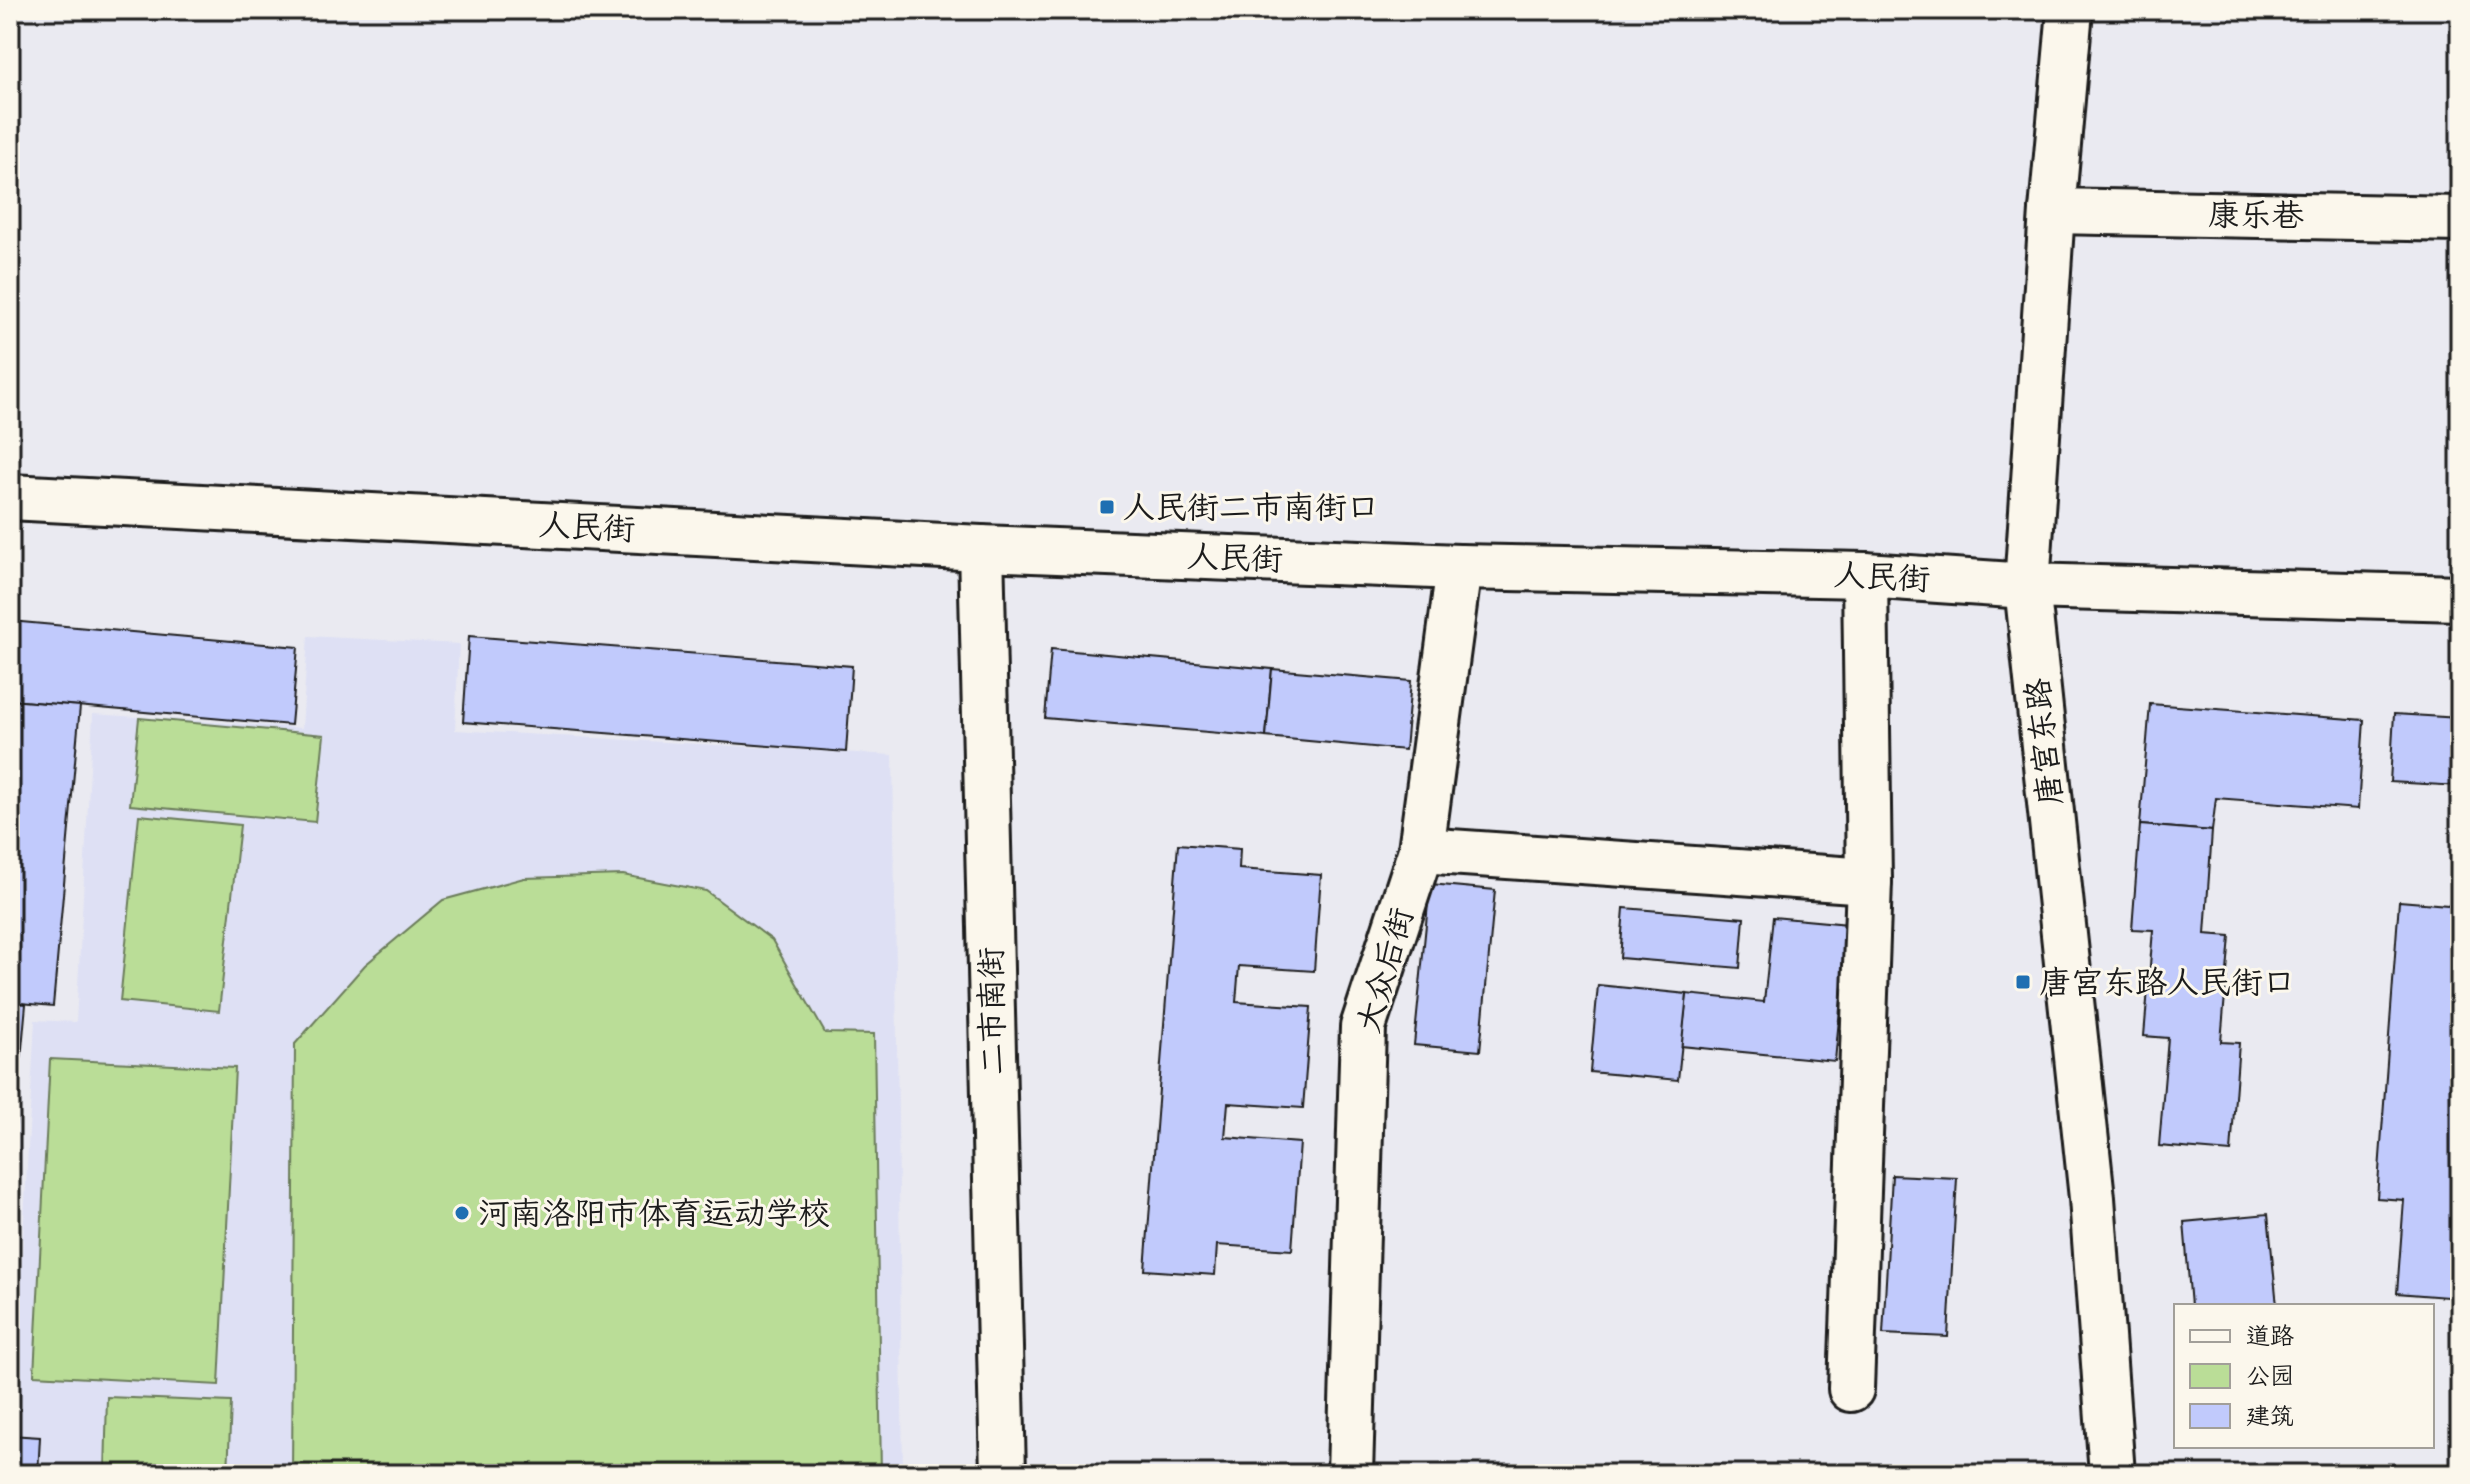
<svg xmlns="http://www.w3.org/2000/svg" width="2470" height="1484" font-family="Caveat,'LXGW WenKai TC',sans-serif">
	<rect width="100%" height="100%" fill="#eaeaf1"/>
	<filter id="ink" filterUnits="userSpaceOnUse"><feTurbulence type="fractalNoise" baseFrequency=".0125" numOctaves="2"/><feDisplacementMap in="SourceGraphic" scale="16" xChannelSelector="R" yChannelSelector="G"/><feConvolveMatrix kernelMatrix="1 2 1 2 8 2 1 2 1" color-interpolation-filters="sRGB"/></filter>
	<g filter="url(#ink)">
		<!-- built -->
		<path fill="#dee0f4" d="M 308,636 L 459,644 L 455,730 L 893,755 L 903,1474 L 10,1474 L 10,1403 L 14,1402 L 35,1020 L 76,1022 L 93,714 L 302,728 Z"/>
		<!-- green -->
		<g fill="#badd97" stroke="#6b7c5a" stroke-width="2">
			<path d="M 139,718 L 324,735 L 315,822 L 130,805 Z"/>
			<path d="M 139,815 L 240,825 L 219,1011 L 120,1001 Z"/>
			<path d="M 623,875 L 706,891 L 772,940 L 825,1033 L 874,1034 L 881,1474 L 292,1474 L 295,1044 L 365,965 L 443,900 L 524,878 Z"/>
			<path d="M 50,1059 L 235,1068 L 219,1385 L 34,1375 Z"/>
			<path d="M 107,1397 L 231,1402 L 228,1474 L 105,1474 Z"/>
		</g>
		<!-- building -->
		<g fill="#c1cafc" stroke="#1c1c1c" stroke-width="2">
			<path d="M 10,621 L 298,647 L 291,725 L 10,700 Z"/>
			<path d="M 469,636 L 852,666 L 846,752 L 463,722 Z"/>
			<path d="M 1051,649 L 1272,669 L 1266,737 L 1045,718 Z"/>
			<path d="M 1272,669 L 1411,681 L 1405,750 L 1266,737 Z"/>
			<path d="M 10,700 L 80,706 L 53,1006 L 10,1002 Z"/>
			<path d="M 2150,704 L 2364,720 L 2358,809 L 2216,798 L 2212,831 L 2140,825 Z"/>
			<path d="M 2394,714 L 2460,718 L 2460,786 L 2390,782 Z"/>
			<path d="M 2140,825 L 2212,831 L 2205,934 L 2230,936 L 2221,1042 L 2239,1043 L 2231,1152 L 2159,1146 L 2168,1038 L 2144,1036 L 2153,930 L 2132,929 Z"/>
			<path d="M 1178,844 L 1240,849 L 1239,869 L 1321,875 L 1314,971 L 1239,966 L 1236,1002 L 1311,1007 L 1303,1108 L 1228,1103 L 1225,1137 L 1300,1143 L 1292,1250 L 1217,1245 L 1215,1275 L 1145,1270 Z"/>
			<path d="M 1430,884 L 1495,890 L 1480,1051 L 1414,1045 Z"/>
			<path d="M 2399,901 L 2460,906 L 2460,1298 L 2397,1293 L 2404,1200 L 2377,1198 Z"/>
			<path d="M 1624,908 L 1744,918 L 1740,968 L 1620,958 Z"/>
			<path d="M 1773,917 L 1848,924 L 1835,1061 L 1681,1046 L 1687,994 L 1764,1002 Z"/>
			<path d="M 1598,985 L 1687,994 L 1678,1080 L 1590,1072 Z"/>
			<path d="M 10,1002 L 26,1004 L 10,1182 Z"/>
			<path d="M 1892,1175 L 1957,1178 L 1948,1337 L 1883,1334 Z"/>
			<path d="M 2268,1214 L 2277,1306 L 2191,1306 L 2184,1222 Z"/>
			<path d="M 10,1435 L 40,1437 L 38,1474 L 10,1474 Z"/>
		</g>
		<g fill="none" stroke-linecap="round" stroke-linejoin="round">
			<defs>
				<g id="minor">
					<path d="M 2070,10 L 2052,211 L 2027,586 L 2092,1198 L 2112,1474"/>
					<path d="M 2052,211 L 2460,219"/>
					<path d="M 10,497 L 981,548 L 1459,567 L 1865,575 L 2027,586 L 2460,598"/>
					<path d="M 981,548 L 1003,1474"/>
					<path d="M 1421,850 L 1869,881"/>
					<path d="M 1851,1389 L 1869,881 L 1865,575"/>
					<path d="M 1350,1474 L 1363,1027 L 1421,850 L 1459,567"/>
				</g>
			</defs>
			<!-- minor casing -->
			<use href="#minor" stroke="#1c1c1c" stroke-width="50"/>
			<!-- minor -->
			<use href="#minor" stroke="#fbf7ec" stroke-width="44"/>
		</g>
	</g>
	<!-- markers -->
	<g fill="#1f6fb2" stroke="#fbf7ec" stroke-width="3">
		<rect x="1099" y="499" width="16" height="16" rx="4"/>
		<rect x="2015" y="974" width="16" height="16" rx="4"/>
		<circle cx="462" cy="1213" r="8"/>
	</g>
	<g text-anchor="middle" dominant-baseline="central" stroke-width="6" stroke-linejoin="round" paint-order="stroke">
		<!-- street labels -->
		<g font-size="32" fill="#1c1c1c" stroke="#fbf7ec">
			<text transform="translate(2256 215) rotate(1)">康乐巷</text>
			<text transform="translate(587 527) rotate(3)">人民街</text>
			<text transform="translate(1235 558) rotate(2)">人民街</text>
			<text transform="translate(1882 577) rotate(3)">人民街</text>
			<text transform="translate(2044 742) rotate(-96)">唐宫东路</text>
			<text transform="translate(1385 970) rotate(-74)">大众后街</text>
			<text transform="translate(992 1011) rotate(-91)">二市南街</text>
		</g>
		<!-- poi labels -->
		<g font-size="32" fill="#1c1c1c" stroke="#fbf7ec" text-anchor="start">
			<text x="1123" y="507">人民街二市南街口</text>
			<text x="2039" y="982">唐宫东路人民街口</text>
			<text x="478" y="1213">河南洛阳市体育运动学校</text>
		</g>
	</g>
	<!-- margin -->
	<rect width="2470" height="1484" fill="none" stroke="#fbf7ec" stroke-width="40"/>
	<rect x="20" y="20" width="2430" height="1444" fill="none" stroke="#1c1c1c" stroke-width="3" filter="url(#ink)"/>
	<!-- legend -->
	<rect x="2174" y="1304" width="260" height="144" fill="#fbf7ec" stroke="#a29f99" stroke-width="2"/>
	<rect x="2190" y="1330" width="40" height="12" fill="#fbf7ec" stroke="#a29f99" stroke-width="2"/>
	<text x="2246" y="1344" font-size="24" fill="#1c1c1c">道路</text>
	<rect x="2190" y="1364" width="40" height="24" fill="#badd97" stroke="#a29f99" stroke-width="2"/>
	<text x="2246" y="1384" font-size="24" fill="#1c1c1c">公园</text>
	<rect x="2190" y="1404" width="40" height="24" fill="#c1cafc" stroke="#a29f99" stroke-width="2"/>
	<text x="2246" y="1424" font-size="24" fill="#1c1c1c">建筑</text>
</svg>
